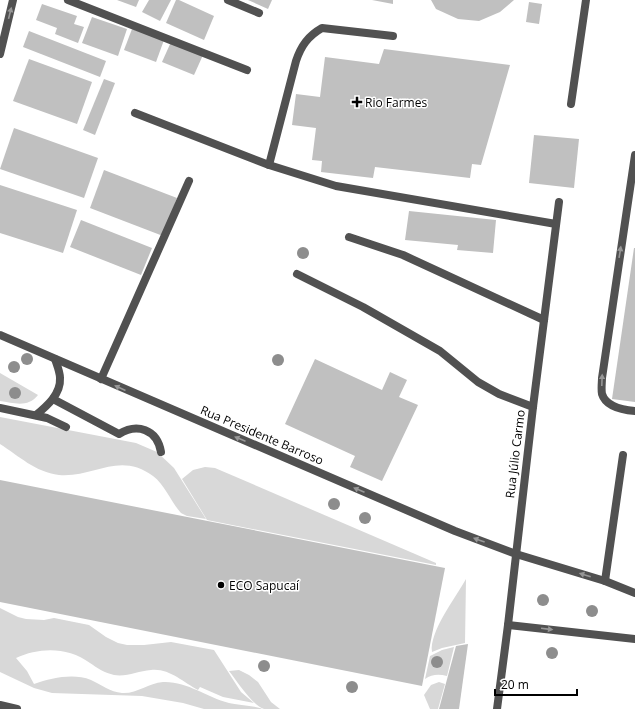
<svg xmlns="http://www.w3.org/2000/svg" width="635" height="709" font-family="'Open Sans',sans-serif">
	<rect width="100%" height="100%" fill="#fff"/>
	<!-- green -->
	<g fill="#d8d8d8">
		<path d="M 0,373 L 38,395 C 28,408 14,403 0,401 Z"/>
		<path d="M 0,417 L 136,443 L 157,452 L 174,468 L 206,519 L 187,516 L 181,513 C 171,502 165,485 153,476 C 119,451 94,478 59,475 C 35,472 19,456 0,444 Z"/>
		<path d="M 205,467 L 215,468 L 436,563 L 436,565 L 207,520 L 182,479 L 193,470 Z"/>
		<path d="M 466,579 L 465,643 L 442,648 L 432,652 C 429,632 456,597 466,579 Z"/>
		<path d="M 0,608 L 18,617 L 26,619 L 44,620 L 54,618 L 89,625 L 106,637 L 118,643 L 127,645 L 144,645 L 171,642 L 214,650 L 241,692 L 254,703 L 223,697 L 200,687 L 198,690 C 183,682 169,668 151,670 C 138,671 127,677 114,675 C 105,673 97,668 90,663 C 68,647 40,647 16,658 L 27,671 L 34,684 C 52,678 73,673 91,680 C 102,685 110,692 122,693 C 137,694 148,683 163,682 C 187,681 206,697 229,703 C 237,705 257,706 262,709 L 204,709 L 183,703 L 142,696 L 52,693 L 34,688 L 0,672 Z"/>
		<path d="M 454,647 L 447,676 C 439,674 432,674 425,679 L 430,656 L 442,650 Z"/>
		<path d="M 239,670 L 249,675 L 258,682 L 271,702 L 280,709 C 276,709 268,709 264,709 C 252,705 237,681 229,671 Z"/>
		<path d="M 439,682 L 445,684 L 438,709 L 430,709 L 424,695 L 431,685 Z"/>
	</g>
	<!-- building -->
	<g fill="#c0c0c0">
		<path d="M 117,0 L 139,0 L 136,7 Z"/>
		<path d="M 149,0 L 171,0 L 160,21 L 142,12 Z"/>
		<path d="M 176,0 L 179,0 L 214,16 L 204,40 L 166,23 Z"/>
		<path d="M 248,0 L 272,0 L 268,9 Z"/>
		<path d="M 372,0 L 393,0 L 393,4 Z"/>
		<path d="M 431,0 L 514,0 L 500,12 L 479,21 L 458,19 L 436,9 Z"/>
		<path d="M 529,2 L 542,4 L 539,24 L 526,22 Z"/>
		<path d="M 42,4 L 77,16 L 74,24 L 84,27 L 78,43 L 55,34 L 57,28 L 36,20 Z"/>
		<path d="M 92,17 L 127,29 L 118,56 L 82,43 Z"/>
		<path d="M 132,29 L 164,40 L 156,62 L 124,50 Z"/>
		<path d="M 29,31 L 106,61 L 100,77 L 23,47 Z"/>
		<path d="M 171,42 L 203,55 L 194,75 L 162,62 Z"/>
		<path d="M 384,49 L 510,65 L 481,165 L 472,164 L 470,178 L 375,167 L 373,178 L 321,172 L 322,161 L 312,160 L 316,128 L 292,125 L 296,94 L 320,97 L 325,57 L 379,64 Z"/>
		<path d="M 29,59 L 92,82 L 77,124 L 13,101 Z"/>
		<path d="M 104,79 L 115,83 L 95,135 L 83,130 Z"/>
		<path d="M 14,128 L 98,158 L 84,198 L 0,169 Z"/>
		<path d="M 534,135 L 579,139 L 574,188 L 529,183 Z"/>
		<path d="M 104,170 L 177,198 L 163,236 L 90,208 Z"/>
		<path d="M 0,185 L 77,210 L 63,253 L 0,233 Z"/>
		<path d="M 409,211 L 496,220 L 493,253 L 457,250 L 458,245 L 405,240 Z"/>
		<path d="M 81,220 L 152,248 L 141,275 L 70,247 Z"/>
		<path d="M 634,248 L 635,248 L 635,402 L 612,399 Z"/>
		<path d="M 315,359 L 382,390 L 390,372 L 407,380 L 399,397 L 418,405 L 382,481 L 350,467 L 355,456 L 285,424 Z"/>
		<path d="M 0,480 L 445,568 L 422,686 L 0,602 Z"/>
		<path d="M 468,644 L 459,709 L 439,709 L 456,646 Z"/>
	</g>
	<g fill="none" stroke-linecap="round" stroke-linejoin="round">
		<!-- lane -->
		<g stroke="#515151" stroke-width="8">
			<path d="M 68,0 L 247,70"/>
			<path d="M 135,113 L 269,165 L 336,186 L 556,224"/>
			<path d="M 635,155 L 602,378 C 602,382 601,389 602,394 C 606,407 623,410 635,411"/>
			<path d="M 269,165 L 296,61 C 301,46 308,36 322,28 L 393,36"/>
			<path d="M 349,237 L 403,255 L 544,320"/>
			<path d="M 297,274 L 363,307 L 440,351 L 478,382 L 499,394 L 533,407"/>
			<path d="M 101,379 L 189,181"/>
			<path d="M 53,399 L 119,434 C 137,423 157,429 161,452"/>
			<path d="M 0,408 L 47,418 L 66,427"/>
			<path d="M 36,415 C 47,406 61,394 60,378 C 60,372 57,365 55,359"/>
			<path d="M 605,581 L 623,455"/>
			<path d="M 0,705 L 17,709"/>
		</g>
		<!-- street -->
		<g stroke="#515151" stroke-width="8">
			<path d="M 228,0 L 259,13"/>
			<path d="M 0,54 L 13,0"/>
			<path d="M 571,104 L 586,0"/>
			<path d="M 0,335 L 455,531 L 516,554 L 605,581 L 635,593"/>
			<path d="M 508,625 L 635,639"/>
			<path d="M 497,709 L 508,625 L 533,407 L 559,202"/>
		</g>
	</g>
	<!-- trees -->
	<g fill="#8d8d8d">
		<circle cx="303" cy="253" r="6"/>
		<circle cx="27" cy="359" r="6"/>
		<circle cx="278" cy="360" r="6"/>
		<circle cx="14" cy="367" r="6"/>
		<circle cx="15" cy="393" r="6"/>
		<circle cx="334" cy="504" r="6"/>
		<circle cx="365" cy="518" r="6"/>
		<circle cx="543" cy="600" r="6"/>
		<circle cx="592" cy="611" r="6"/>
		<circle cx="552" cy="653" r="6"/>
		<circle cx="437" cy="662" r="6"/>
		<circle cx="264" cy="666" r="6"/>
		<circle cx="352" cy="687" r="6"/>
	</g>
	<!-- one-way arrows -->
	<defs><path id="oneway-solid" d="M-6-.8H1V-3.2L6.5 0L1 3.2V.8H-6Z"/></defs>
	<g fill="#979797">
		<use href="#oneway-solid" transform="translate(10 13) rotate(-76)"/>
		<use href="#oneway-solid" transform="translate(620 252) rotate(-81)"/>
		<use href="#oneway-solid" transform="translate(602 380) rotate(-88)"/>
		<use href="#oneway-solid" transform="translate(120 388) rotate(-156)"/>
		<use href="#oneway-solid" transform="translate(240 439) rotate(-157)"/>
		<use href="#oneway-solid" transform="translate(359 490) rotate(-157)"/>
		<use href="#oneway-solid" transform="translate(479 540) rotate(-160)"/>
		<use href="#oneway-solid" transform="translate(585 575) rotate(-162)"/>
		<use href="#oneway-solid" transform="translate(547 629) rotate(7)"/>
	</g>
	<!-- markers -->
	<g fill="#000" stroke="#fff" stroke-width="1.5">
		<path d="M355 96h4v4h4v4h-4v4h-4v-4h-4v-4h4z"/>
		<circle cx="221" cy="585" r="4"/>
	</g>
	<g text-anchor="middle" dominant-baseline="central" stroke-width="3" stroke-linejoin="round" paint-order="stroke">
		<!-- poi labels -->
		<g font-size="12" fill="#000" stroke="#fff" text-anchor="start">
			<text x="365" y="102">Rio Farmes</text>
			<text x="229" y="585">ECO Sapucaí</text>
		</g>
		<!-- street labels -->
		<g font-size="12" fill="#000" stroke="#fff">
			<text transform="translate(262 435) rotate(23)">Rua Presidente Barroso</text>
			<text transform="translate(515 454) rotate(-83)">Rua Júlio Carmo</text>
		</g>
	</g>
	<!-- scale -->
	<path d="M495 689v6h82v-6" fill="none" stroke="#000000" stroke-width="2"/>
	<text x="501" y="689" font-size="12" fill="#000000" stroke="#ffffff" stroke-width="3" paint-order="stroke">20 m</text>
</svg>
